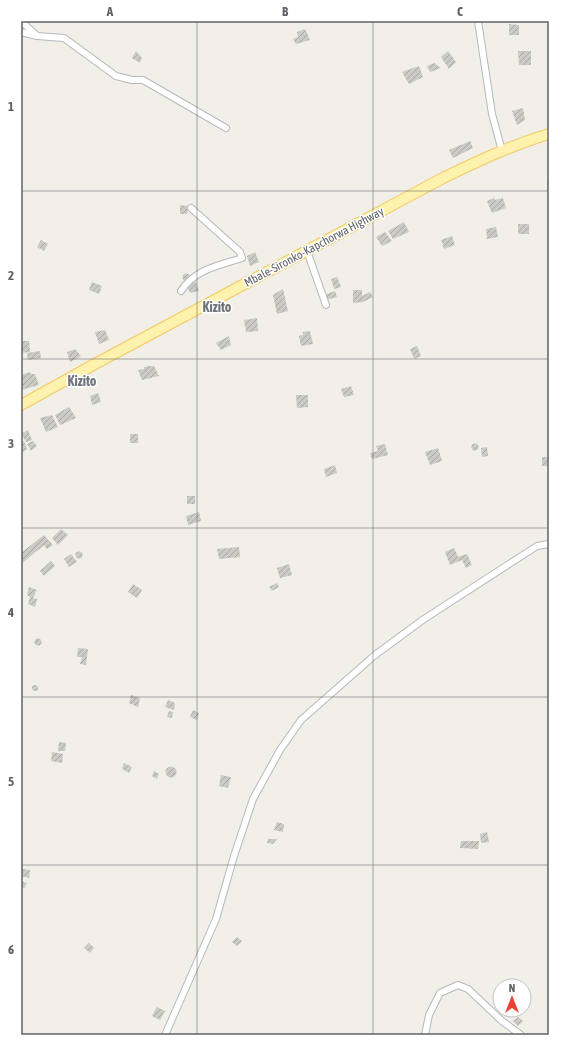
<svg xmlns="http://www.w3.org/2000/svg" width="570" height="1056" font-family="'Asap Condensed',sans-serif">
	<defs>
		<pattern id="building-hatch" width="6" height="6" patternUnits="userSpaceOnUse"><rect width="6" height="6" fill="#cccac5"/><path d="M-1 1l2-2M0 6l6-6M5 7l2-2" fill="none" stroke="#a9a8a4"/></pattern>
	</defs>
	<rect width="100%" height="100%" fill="#f1efe8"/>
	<!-- building -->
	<g fill="url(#building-hatch)">
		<path d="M 509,24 L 519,25 L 519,35 L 509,35 Z"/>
		<path d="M 305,29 L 310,40 L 296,44 L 293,39 L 298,37 L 297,32 Z"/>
		<path d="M 136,51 L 142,58 L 140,63 L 132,58 Z"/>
		<path d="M 448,51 L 456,62 L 449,69 L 441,57 Z"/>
		<path d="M 518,51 L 531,51 L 531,65 L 519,65 Z"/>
		<path d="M 434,63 L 441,68 L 430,72 L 427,66 Z"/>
		<path d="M 419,66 L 423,77 L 409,84 L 402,72 Z"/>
		<path d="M 523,108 L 525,120 L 517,125 L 512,111 Z"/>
		<path d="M 470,141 L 473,148 L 453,158 L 449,150 Z"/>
		<rect x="547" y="180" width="2" height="13"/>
		<path d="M 494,198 L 495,200 L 503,198 L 506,208 L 492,213 L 487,201 Z"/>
		<path d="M 180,205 L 188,206 L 187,214 L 180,214 Z"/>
		<path d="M 404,222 L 409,232 L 393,239 L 388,231 Z"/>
		<rect x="518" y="224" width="11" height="10"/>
		<path d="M 496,227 L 498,237 L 487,239 L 486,229 Z"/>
		<path d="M 385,232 L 392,241 L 382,246 L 376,237 Z"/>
		<path d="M 452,236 L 455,245 L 444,249 L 441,240 Z"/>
		<path d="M 41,240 L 48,244 L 44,251 L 37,247 Z"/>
		<path d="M 255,252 L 259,262 L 250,266 L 247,256 Z"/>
		<circle cx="186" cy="277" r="3.5"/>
		<path d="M 337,277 L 341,287 L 334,289 L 331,279 Z"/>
		<path d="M 92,282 L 102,286 L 99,294 L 89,290 Z"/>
		<path d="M 196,282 L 199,291 L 190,293 L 186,284 Z"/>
		<path d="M 283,289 L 288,311 L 277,314 L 273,295 Z"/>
		<path d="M 353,290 L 362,290 L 362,296 L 370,292 L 373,297 L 363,302 L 353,303 Z"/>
		<path d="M 335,291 L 337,297 L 326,300 L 324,295 Z"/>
		<path d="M 257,318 L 258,331 L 246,332 L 244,320 Z"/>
		<path d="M 105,330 L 109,340 L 99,344 L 95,332 Z"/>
		<path d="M 310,331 L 313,344 L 301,346 L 299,336 L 303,335 L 303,332 Z"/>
		<path d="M 229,336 L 231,345 L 221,350 L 216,343 Z"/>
		<path d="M 21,341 L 29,341 L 30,352 L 21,353 Z"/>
		<path d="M 417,346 L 421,356 L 414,359 L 410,349 Z"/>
		<path d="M 75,349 L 81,356 L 70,362 L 67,352 Z"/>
		<path d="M 40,351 L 41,358 L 28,360 L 27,353 Z"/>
		<path d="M 150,366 L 154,366 L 159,376 L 142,380 L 138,370 L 144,369 L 144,367 Z"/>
		<path d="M 30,372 L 31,374 L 35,374 L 39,385 L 21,390 L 21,375 Z"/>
		<path d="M 351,386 L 354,395 L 344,397 L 341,389 Z"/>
		<path d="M 98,393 L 101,402 L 92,405 L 90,396 Z"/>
		<path d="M 296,395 L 308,395 L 308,407 L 297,408 Z"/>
		<path d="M 69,407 L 76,418 L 60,425 L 55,415 Z"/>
		<path d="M 52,415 L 58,427 L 46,432 L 40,418 Z"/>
		<path d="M 28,430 L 32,440 L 26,442 L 21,434 Z"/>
		<rect x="130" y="434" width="8" height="9"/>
		<path d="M 24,441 L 27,449 L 21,453 L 21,442 Z"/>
		<path d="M 33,441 L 37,446 L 31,451 L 27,444 Z"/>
		<circle cx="475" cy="447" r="3.5"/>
		<path d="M 385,444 L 388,455 L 372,459 L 370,453 L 378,451 L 376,446 Z"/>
		<path d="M 487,447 L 488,456 L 482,457 L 481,448 Z"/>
		<path d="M 438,448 L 442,461 L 430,465 L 425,452 Z"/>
		<rect x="542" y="457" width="7" height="9"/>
		<path d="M 335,465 L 337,473 L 326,477 L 324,469 Z"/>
		<rect x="187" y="496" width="8" height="8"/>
		<path d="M 199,512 L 201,521 L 188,525 L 186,516 Z"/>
		<path d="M 61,529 L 68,535 L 58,545 L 52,538 Z"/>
		<path d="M 44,535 L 53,545 L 47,549 L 44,545 L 21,564 L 21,553 Z"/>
		<path d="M 239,547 L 240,557 L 219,559 L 217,549 Z"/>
		<path d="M 454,548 L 458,557 L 467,554 L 472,565 L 466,568 L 462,560 L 450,565 L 445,552 Z"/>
		<circle cx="79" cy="555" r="3.5"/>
		<path d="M 71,554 L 77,562 L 69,567 L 64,559 Z"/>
		<path d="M 51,561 L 55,566 L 44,576 L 40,571 Z"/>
		<path d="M 289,564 L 292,575 L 280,578 L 277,568 Z"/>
		<path d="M 277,583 L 279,587 L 272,591 L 269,587 Z"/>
		<path d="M 133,584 L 142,590 L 137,598 L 128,592 Z"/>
		<path d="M 29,587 L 37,590 L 33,598 L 37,599 L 35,607 L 28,604 L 30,597 L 27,595 Z"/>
		<circle cx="38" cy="642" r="3.5"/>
		<path d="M 78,648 L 88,649 L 86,665 L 80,664 L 82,657 L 77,657 Z"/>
		<circle cx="35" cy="688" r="3"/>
		<path d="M 131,695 L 140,698 L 138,707 L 129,703 Z"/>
		<path d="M 168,700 L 175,703 L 174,710 L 165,707 Z"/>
		<path d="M 193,710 L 199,713 L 197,720 L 190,717 Z"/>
		<path d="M 169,711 L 173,712 L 172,718 L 167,717 Z"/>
		<path d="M 59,742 L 66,743 L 65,751 L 58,751 Z"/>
		<path d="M 52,752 L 63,754 L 62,763 L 51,761 Z"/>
		<path d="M 124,763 L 132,767 L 129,773 L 122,769 Z"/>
		<circle cx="171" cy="772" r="5.5"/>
		<path d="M 154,771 L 159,774 L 157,779 L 152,776 Z"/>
		<path d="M 221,775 L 231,777 L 228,788 L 219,786 Z"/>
		<path d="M 277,822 L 284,824 L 283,832 L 274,830 Z"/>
		<path d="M 487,832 L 489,842 L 481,843 L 480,834 Z"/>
		<path d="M 268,839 L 277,839 L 273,844 L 267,843 Z"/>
		<path d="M 461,841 L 479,841 L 478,849 L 460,848 Z"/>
		<path d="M 22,869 L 30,870 L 29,878 L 21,876 Z"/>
		<path d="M 21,881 L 27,883 L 24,888 L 21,887 Z"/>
		<path d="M 237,937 L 242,941 L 237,946 L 232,942 Z"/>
		<path d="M 89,943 L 94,948 L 90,953 L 84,948 Z"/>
		<path d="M 157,1007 L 165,1011 L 160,1020 L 152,1016 Z"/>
		<path d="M 518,1017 L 523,1021 L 518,1026 L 513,1021 Z"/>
	</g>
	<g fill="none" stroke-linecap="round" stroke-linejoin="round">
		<defs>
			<g id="street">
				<path d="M 21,21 L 36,35"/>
				<path d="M 478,21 L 492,114 L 502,151"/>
				<path d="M 21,32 L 37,36 L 64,38 L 116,76 L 132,80 L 143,80 L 226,128"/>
				<path d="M 307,251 L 326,305"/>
				<path d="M 181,291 C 195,269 218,266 242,258 L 240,252 L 191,208"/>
				<path d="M 165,1035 L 216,919 L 234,856 L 253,799 L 280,750 L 301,720 L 375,655 L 424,619 L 537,546 L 549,544"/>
				<path d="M 425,1035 L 429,1015 L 440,993 L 458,985 L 468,989 L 502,1021 L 521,1035"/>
			</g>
			<path id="primary" d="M 21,405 L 93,365 L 443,178 C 478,161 512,145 549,134"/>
		</defs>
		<!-- street casing -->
		<use href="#street" stroke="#b5b8bc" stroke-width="8"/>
		<!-- primary casing -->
		<use href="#primary" stroke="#f2c960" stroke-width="12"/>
		<!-- street -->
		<use href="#street" stroke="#fff" stroke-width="6"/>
		<!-- primary -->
		<use href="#primary" stroke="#fff2af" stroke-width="10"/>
	</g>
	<!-- grid -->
	<path fill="none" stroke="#5f6368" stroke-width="1" stroke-opacity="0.55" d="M 197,21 L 197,1035M 373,21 L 373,1035M 21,191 L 549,191M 21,359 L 549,359M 21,528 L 549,528M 21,697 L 549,697M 21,865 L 549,865"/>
	<g text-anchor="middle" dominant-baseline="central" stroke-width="3" stroke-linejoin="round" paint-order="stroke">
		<!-- street labels -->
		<g font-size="12" fill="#5f6368" stroke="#fff">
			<text transform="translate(314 247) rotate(-28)">Mbale-Sironko-Kapchorwa Highway</text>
		</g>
		<!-- quarter labels -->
		<g font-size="14" font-weight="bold" fill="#70757a" stroke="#fff">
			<text x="217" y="307">Kizito</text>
			<text x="82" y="381">Kizito</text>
		</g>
	</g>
	<!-- border -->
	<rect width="570" height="1056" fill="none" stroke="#ffffff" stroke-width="44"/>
	<!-- north arrow -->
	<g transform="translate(512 998)"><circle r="19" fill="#ffffff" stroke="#bfc1c3"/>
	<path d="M0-3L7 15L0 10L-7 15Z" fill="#ea4335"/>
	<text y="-6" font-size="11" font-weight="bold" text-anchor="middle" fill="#5f6368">N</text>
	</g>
	<rect x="22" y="22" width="526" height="1012" fill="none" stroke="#5f6368" stroke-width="1.5"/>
	<g font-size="13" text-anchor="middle" font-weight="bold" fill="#5f6368">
		<text x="110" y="16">A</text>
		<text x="285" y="16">B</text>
		<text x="460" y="16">C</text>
		<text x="11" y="111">1</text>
		<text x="11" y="280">2</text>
		<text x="11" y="448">3</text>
		<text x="11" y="617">4</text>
		<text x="11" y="786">5</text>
		<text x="11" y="954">6</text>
	</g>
</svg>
